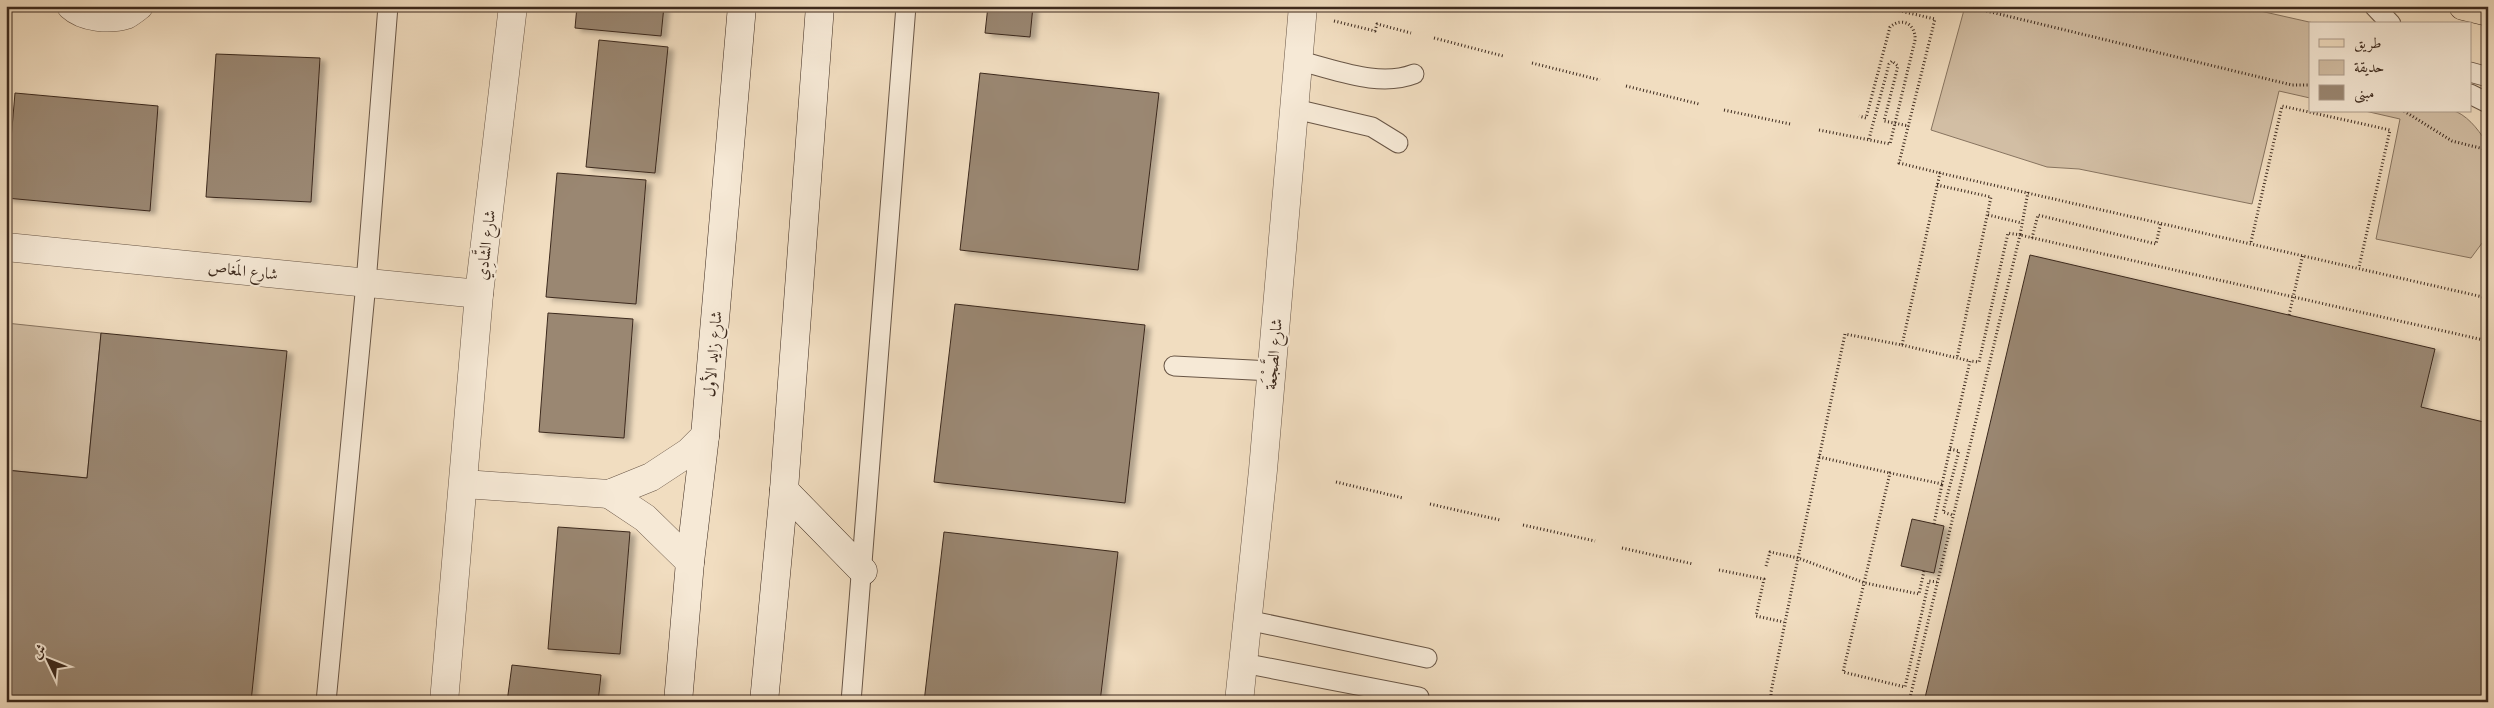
<svg xmlns="http://www.w3.org/2000/svg" width="2494" height="708" font-family="'Libre Caslon Text',Amiri,serif">
	<defs>
		<filter id="shadow"><feDropShadow dx="5.5" dy="3" stdDeviation="2.5" flood-color="#0004"/></filter>
	</defs>
	<rect width="100%" height="100%" fill="#f1ddc0"/>
	<filter id="stains"><feTurbulence type="fractalNoise" baseFrequency=".004" numOctaves="4"/><feColorMatrix values="0 0 0 0 .2 0 0 0 0 .09 0 0 0 0 .02 0 0 0 .5 -.17"/></filter>
	<radialGradient id="worn" r=".72"><stop offset=".6" stop-color="#630" stop-opacity="0"/><stop offset="1" stop-color="#630" stop-opacity=".3"/></radialGradient>
	<!-- green -->
	<g fill="#d2bea4" stroke="#877460">
		<path d="M 1952,6 L 2238,6 L 2318,24 L 2310,24 L 2310,98 L 2279,91 L 2252,204 L 2079,169 L 2047,167 L 1931,130 L 1964,10 Z"/>
		<path d="M 2365,111 C 2380,111 2448,108 2457,112 C 2470,118 2482,134 2488,146 L 2488,235 L 2471,258 L 2376,239 L 2400,119 Z"/>
		<path d="M 6,323 L 101,333 L 87,478 L 6,470 Z"/>
	</g>
	<!-- building -->
	<g fill="#9a8772" stroke="#3c291d" filter="url(#shadow)">
		<path d="M 577,6 L 664,6 L 661,36 L 575,28 Z"/>
		<path d="M 988,6 L 1033,6 L 1030,37 L 985,33 Z"/>
		<path d="M 599,40 L 668,47 L 655,173 L 586,167 Z"/>
		<path d="M 216,54 L 320,58 L 311,202 L 206,197 Z"/>
		<path d="M 980,73 L 1159,93 L 1138,270 L 960,250 Z"/>
		<path d="M 15,93 L 158,106 L 150,211 L 6,198 Z"/>
		<path d="M 557,173 L 646,180 L 636,304 L 546,297 Z"/>
		<path d="M 2030,255 L 2435,349 L 2421,407 L 2488,423 L 2488,702 L 1924,702 Z"/>
		<path d="M 955,304 L 1145,325 L 1125,503 L 934,482 Z"/>
		<path d="M 548,313 L 633,319 L 624,438 L 539,432 Z"/>
		<path d="M 101,333 L 287,351 L 251,702 L 6,702 L 6,470 L 87,478 Z"/>
		<path d="M 1912,519 L 1944,526 L 1934,573 L 1901,566 Z"/>
		<path d="M 558,527 L 630,532 L 620,654 L 548,649 Z"/>
		<path d="M 944,532 L 1118,552 L 1100,702 L 924,702 Z"/>
		<path d="M 512,665 L 601,675 L 598,702 L 507,702 Z"/>
	</g>
	<g fill="none" stroke-linecap="round" stroke-linejoin="round">
		<defs>
			<g id="lane">
				<path d="M 2374,6 L 2391,24"/>
				<path d="M 1299,61 C 1335,69 1378,88 1414,74"/>
				<path d="M 2470,72 L 2488,77"/>
				<path d="M 2470,94 L 2488,103"/>
				<path d="M 1295,109 L 1372,127 L 1398,143"/>
				<path d="M 1174,366 L 1272,371"/>
				<path d="M 1247,620 L 1427,658"/>
				<path d="M 1243,663 L 1419,697"/>
				<path d="M 326,702 L 366,283 L 388,6"/>
				<path d="M 851,702 L 906,6"/>
			</g>
			<g id="street">
				<path d="M 71,6 C 84,18 110,20 126,15 C 130,13 135,9 139,6"/>
				<path d="M 6,247 L 479,294"/>
				<path d="M 464,484 L 609,494 L 651,477 L 689,452 L 705,436"/>
				<path d="M 609,494 L 645,518 L 690,562"/>
				<path d="M 444,702 L 479,294 L 513,6"/>
				<path d="M 1239,702 L 1263,470 L 1303,6"/>
			</g>
			<g id="secondary">
				<path d="M 784,490 L 863,571"/>
				<path d="M 678,702 L 690,562 L 705,436 L 742,6"/>
				<path d="M 764,702 L 784,490 L 820,6"/>
			</g>
			<path id="primary" d="M 2463,6 L 2488,12"/>
		</defs>
		<!-- lane casing -->
		<use href="#lane" stroke="#695646" stroke-width="21"/>
		<!-- street casing -->
		<use href="#street" stroke="#695646" stroke-width="29"/>
		<!-- secondary casing -->
		<use href="#secondary" stroke="#3c291d" stroke-width="29"/>
		<!-- primary casing -->
		<use href="#primary" stroke="#3c291d" stroke-width="29"/>
		<!-- path -->
		<g stroke="#3c291d" stroke-width="3" stroke-dasharray="1 2.5" stroke-linecap="butt">
			<path d="M 1882,6 L 1896,10"/>
			<path d="M 1897,6 L 1896,10 L 1935,19 L 1899,163 L 1940,173"/>
			<path d="M 1966,6 L 2292,85 L 2310,85"/>
			<path d="M 1334,21 L 1375,31 L 1377,24 L 1411,33"/>
			<path d="M 1434,38 L 1503,56"/>
			<path d="M 1532,63 L 1600,80"/>
			<path d="M 1626,86 L 1699,104"/>
			<path d="M 1724,110 L 1790,124"/>
			<path d="M 2404,111 L 2452,141 L 2488,150"/>
			<path d="M 1819,130 L 1890,144 L 1915,40 C 1916,25 1903,16 1890,27 L 1866,118 L 1859,116"/>
			<path d="M 1869,139 L 1889,64 L 1892,61 L 1898,66 L 1884,121 L 1909,126"/>
			<path d="M 1937,185 L 1991,197 L 1957,358"/>
			<path d="M 2028,192 L 2020,235 L 2488,341"/>
			<path d="M 1988,215 L 2022,223"/>
			<path d="M 2032,238 L 2038,215 L 2156,244 L 2161,222"/>
			<path d="M 2251,242 L 2282,106 L 2390,130 L 2359,267"/>
			<path d="M 2289,315 L 2303,254"/>
			<path d="M 1902,345 L 1970,361 L 1942,484 L 1890,473 L 1843,672 L 1905,687 L 1929,581 L 1937,582"/>
			<path d="M 1950,449 L 1959,451 L 1943,512 L 1952,515"/>
			<path d="M 1819,457 L 1890,473"/>
			<path d="M 1336,482 L 1403,498"/>
			<path d="M 1430,504 L 1500,520"/>
			<path d="M 1934,524 L 1942,484"/>
			<path d="M 1523,525 L 1595,541"/>
			<path d="M 1622,548 L 1693,564"/>
			<path d="M 1766,566 L 1770,552 L 1798,558 L 1771,692 L 1771,702"/>
			<path d="M 1719,570 L 1764,579 L 1756,616 L 1784,622"/>
			<path d="M 1924,571 L 1919,594 L 1865,583 L 1798,558 L 1845,334 L 1902,345 L 1940,173 L 2483,297 L 2488,278"/>
			<path d="M 1909,702 L 2020,235 L 2008,233 L 1979,362 L 1970,361"/>
		</g>
		<!-- lane -->
		<use href="#lane" stroke="#f6e9d6" stroke-width="19"/>
		<!-- street -->
		<use href="#street" stroke="#f6e9d6" stroke-width="28"/>
		<!-- secondary -->
		<use href="#secondary" stroke="#f6e9d6" stroke-width="28"/>
		<!-- primary -->
		<use href="#primary" stroke="#f1ddc0" stroke-width="28"/>
	</g>
	<g text-anchor="middle" dominant-baseline="central" stroke-width="4.5" stroke-linejoin="round" paint-order="stroke">
		<!-- street labels -->
		<g font-size="16" fill="#3c291d" stroke="#f6e9d6">
			<text transform="translate(485 245) rotate(-83)">شارع الشَّادِي</text>
			<text transform="translate(243 270) rotate(6)">شارع المَغاص</text>
			<text transform="translate(712 354) rotate(-85)">شارع زايد الأول</text>
			<text transform="translate(1273 354) rotate(-85)">شارع الصَّجْعَة</text>
		</g>
	</g>
	<!-- margin -->
	<rect width="2494" height="708" fill="none" stroke="#f1ddc0" stroke-width="25"/>
	<rect x="8" y="8" width="2479" height="693" fill="none" stroke="#3c291d" stroke-width="2.5"/>
	<rect x="12" y="12" width="2469" height="683" fill="none" stroke="#3c291d"/>
	<!-- legend -->
	<rect x="2309" y="22" width="162" height="90" fill="#f6e9d6" stroke="#ac9c8c"/>
	<rect x="2319" y="39" width="25" height="8" fill="#f1ddc0" stroke="#ac9c8c"/>
	<text x="2354" y="48" font-size="15" fill="#3c291d">طريق</text>
	<rect x="2319" y="60" width="25" height="15" fill="#d2bea4" stroke="#ac9c8c"/>
	<text x="2354" y="72" font-size="15" fill="#3c291d">حديقة</text>
	<rect x="2319" y="85" width="25" height="15" fill="#9a8772" stroke="#ac9c8c"/>
	<text x="2354" y="98" font-size="15" fill="#3c291d">مبنى</text>
	<!-- north arrow -->
	<g transform="translate(48 660) rotate(313)" stroke="#f6e9d6" stroke-width="4" paint-order="stroke">
	<path d="M0-4L9 19L0 12L-9 19Z" fill="#3c291d"/>
	<text y="-8" font-size="14" font-weight="bold" text-anchor="middle" fill="#3c291d">ش</text>
	</g>
	<rect width="100%" height="100%" filter="url(#stains)"/>
	<rect width="100%" height="100%" fill="url(#worn)"/>
</svg>
